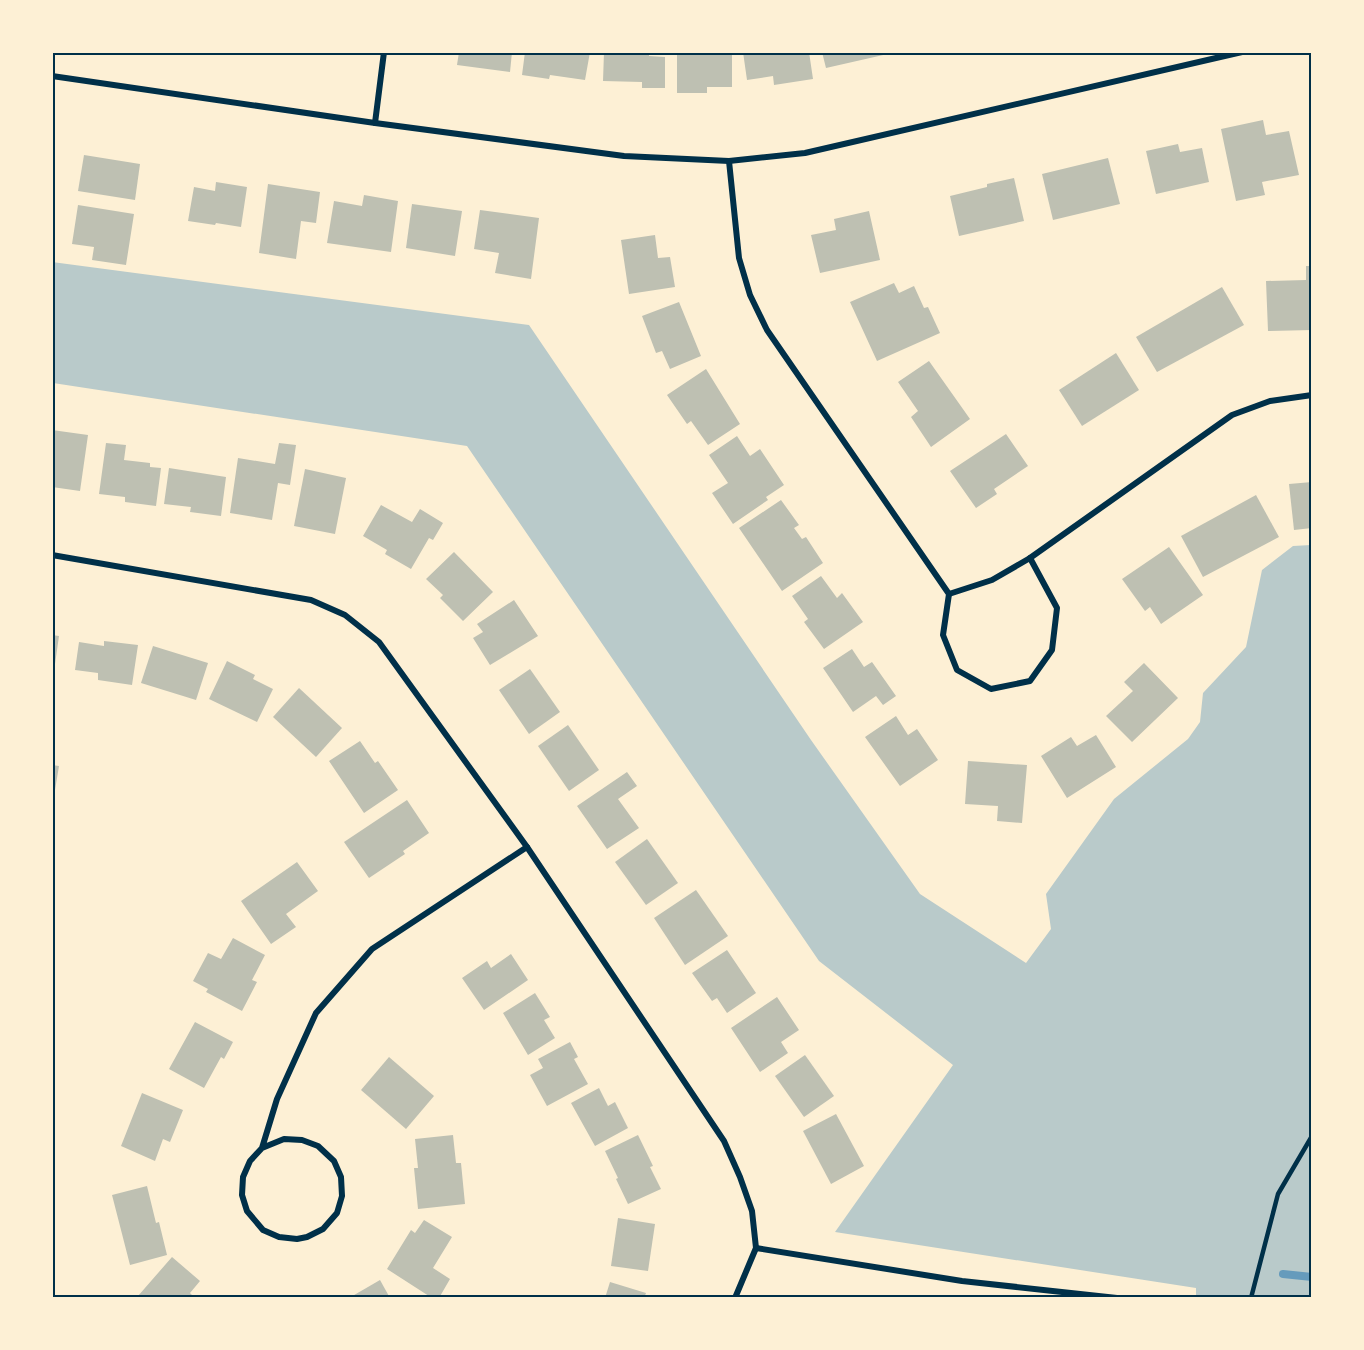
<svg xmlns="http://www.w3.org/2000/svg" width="1364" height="1350" font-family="Karla,sans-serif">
	<rect width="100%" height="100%" fill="#fdf0d5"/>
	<!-- green -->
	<path fill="#b9caca" d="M 52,262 L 529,325 L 811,740 L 920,894 L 1026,963 L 1051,929 L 1046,894 L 1114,799 L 1188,739 L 1200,722 L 1203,693 L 1246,647 L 1262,570 L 1293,546 L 1311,545 L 1311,1297 L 1196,1297 L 1196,1288 L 835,1232 L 953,1065 L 819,961 L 467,446 L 53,383 Z"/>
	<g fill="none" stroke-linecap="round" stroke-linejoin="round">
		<!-- stream -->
		<path stroke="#669bbc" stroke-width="8" d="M 1283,1274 L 1312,1277"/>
	</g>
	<!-- building -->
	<g fill="#bec0b2">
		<path d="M 459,52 L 512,52 L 510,72 L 457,65 Z"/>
		<path d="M 525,52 L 590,52 L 585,80 L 550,75 L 549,79 L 522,75 Z"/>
		<path d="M 604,52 L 649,52 L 649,56 L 665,57 L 665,88 L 642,88 L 642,82 L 603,81 Z"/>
		<path d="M 677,52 L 732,52 L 732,87 L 707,87 L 707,93 L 677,93 Z"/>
		<path d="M 743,52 L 809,52 L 813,79 L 774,85 L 773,76 L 747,80 Z"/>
		<path d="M 822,52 L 892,52 L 892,53 L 826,68 Z"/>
		<path d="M 1263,120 L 1266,135 L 1289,131 L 1299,175 L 1262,182 L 1265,195 L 1236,201 L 1221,129 Z"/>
		<path d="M 1178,144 L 1180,152 L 1202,148 L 1209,182 L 1156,194 L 1146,151 Z"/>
		<path d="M 84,155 L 140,164 L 135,200 L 78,191 Z"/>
		<path d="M 1108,158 L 1120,204 L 1053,220 L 1042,174 Z"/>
		<path d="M 1014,178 L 1024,221 L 959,236 L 950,196 L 987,187 L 987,184 Z"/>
		<path d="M 216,182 L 247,187 L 241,227 L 216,223 L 215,225 L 188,221 L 194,187 L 215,191 Z"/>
		<path d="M 268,184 L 320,192 L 316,223 L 301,221 L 296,259 L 259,253 Z"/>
		<path d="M 364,195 L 398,201 L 391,252 L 327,243 L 334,201 L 362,206 Z"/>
		<path d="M 412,204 L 462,211 L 455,256 L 406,248 Z"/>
		<path d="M 78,205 L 134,214 L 126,265 L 92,260 L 94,247 L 72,244 Z"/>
		<path d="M 480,210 L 539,218 L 531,279 L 495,273 L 499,253 L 474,249 Z"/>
		<path d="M 869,211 L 880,260 L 820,273 L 811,235 L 836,230 L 834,219 Z"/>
		<path d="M 655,235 L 658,258 L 670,257 L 675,287 L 629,294 L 621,240 Z"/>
		<path d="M 1306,266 L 1312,266 L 1312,330 L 1268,331 L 1266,281 L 1306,280 Z"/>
		<path d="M 894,283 L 899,293 L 914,286 L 924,308 L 928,307 L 940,333 L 877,361 L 850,302 Z"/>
		<path d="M 1222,287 L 1244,325 L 1157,372 L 1136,337 Z"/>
		<path d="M 679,302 L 701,356 L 670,369 L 662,351 L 656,353 L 642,316 Z"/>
		<path d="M 1116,353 L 1139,390 L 1082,426 L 1059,390 Z"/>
		<path d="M 929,361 L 970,419 L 931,447 L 911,417 L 918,411 L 898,382 Z"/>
		<path d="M 706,369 L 740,424 L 708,445 L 691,421 L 687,424 L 667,395 Z"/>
		<path d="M 52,430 L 88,435 L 80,491 L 52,487 Z"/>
		<path d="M 1006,434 L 1028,466 L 994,489 L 997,494 L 976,508 L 950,471 Z"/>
		<path d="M 737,436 L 750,456 L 760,449 L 784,485 L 766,497 L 768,500 L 733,524 L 712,493 L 728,483 L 709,455 Z"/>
		<path d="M 106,443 L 126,445 L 124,460 L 150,463 L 150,467 L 161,468 L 156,506 L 125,502 L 125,497 L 99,494 Z"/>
		<path d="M 279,443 L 296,445 L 290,485 L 278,483 L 272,520 L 230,513 L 238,458 L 275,464 Z"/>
		<path d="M 169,468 L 226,477 L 221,516 L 190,512 L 191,507 L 164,504 Z"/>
		<path d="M 305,469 L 346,478 L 335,534 L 294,526 Z"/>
		<path d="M 1312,482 L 1312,528 L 1294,530 L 1289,484 Z"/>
		<path d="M 1256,495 L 1279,537 L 1203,577 L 1181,536 Z"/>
		<path d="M 781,500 L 799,525 L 794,528 L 802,539 L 806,537 L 823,563 L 782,591 L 739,528 Z"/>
		<path d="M 381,505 L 412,522 L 420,509 L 443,523 L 433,540 L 429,538 L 411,569 L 385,554 L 387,550 L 363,536 Z"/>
		<path d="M 1169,547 L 1203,595 L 1161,624 L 1150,607 L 1145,611 L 1122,579 Z"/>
		<path d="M 454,552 L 493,592 L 463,621 L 440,598 L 443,595 L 426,579 Z"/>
		<path d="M 821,576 L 837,598 L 842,593 L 863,622 L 824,649 L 804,622 L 808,619 L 792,596 Z"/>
		<path d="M 514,600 L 538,636 L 490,665 L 473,638 L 483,632 L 477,624 Z"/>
		<path d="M 52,635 L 59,636 L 54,671 L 52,671 Z"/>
		<path d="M 104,641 L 138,645 L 132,685 L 98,680 L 98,673 L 75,670 L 79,642 L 104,646 Z"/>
		<path d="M 153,646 L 208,663 L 196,700 L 141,683 Z"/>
		<path d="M 852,649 L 864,667 L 872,662 L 896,696 L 883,705 L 876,696 L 853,712 L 823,668 Z"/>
		<path d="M 227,661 L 255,675 L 253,679 L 273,689 L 257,722 L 209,699 Z"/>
		<path d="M 1144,663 L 1178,698 L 1132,742 L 1106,716 L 1133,691 L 1124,682 Z"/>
		<path d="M 530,669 L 560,712 L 529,734 L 499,690 Z"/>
		<path d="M 299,688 L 342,728 L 316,757 L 273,717 Z"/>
		<path d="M 896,716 L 908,735 L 917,729 L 938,760 L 900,786 L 865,737 Z"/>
		<path d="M 568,725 L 599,770 L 569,791 L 538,746 Z"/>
		<path d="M 1096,735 L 1116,767 L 1067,798 L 1041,756 L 1071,737 L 1077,746 Z"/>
		<path d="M 360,741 L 375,763 L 378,761 L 398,790 L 364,813 L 329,761 Z"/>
		<path d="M 968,761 L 1027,765 L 1022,823 L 997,821 L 998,806 L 965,804 Z"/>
		<path d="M 52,765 L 59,766 L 54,796 L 52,795 Z"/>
		<path d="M 627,772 L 637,786 L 618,799 L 639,828 L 607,849 L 577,806 Z"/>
		<path d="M 407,800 L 429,833 L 403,851 L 405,854 L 369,878 L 344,842 Z"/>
		<path d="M 647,839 L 678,883 L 646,905 L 615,862 Z"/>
		<path d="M 297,862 L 318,891 L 286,914 L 296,927 L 271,944 L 241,901 Z"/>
		<path d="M 696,890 L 728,936 L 685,965 L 654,918 Z"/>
		<path d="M 233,938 L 265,955 L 252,980 L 257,982 L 242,1011 L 206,992 L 208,989 L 193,981 L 208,953 L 221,959 Z"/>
		<path d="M 727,950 L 756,993 L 727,1013 L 717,998 L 712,1001 L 692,973 Z"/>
		<path d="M 511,954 L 528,980 L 484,1010 L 462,978 L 487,961 L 491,968 Z"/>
		<path d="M 535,993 L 550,1017 L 544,1020 L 555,1038 L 528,1055 L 503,1013 Z"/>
		<path d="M 777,997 L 799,1030 L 781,1042 L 788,1053 L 760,1072 L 731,1028 Z"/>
		<path d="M 195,1022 L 233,1042 L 224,1059 L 221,1057 L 204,1088 L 169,1069 Z"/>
		<path d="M 570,1042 L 578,1057 L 574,1059 L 588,1084 L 547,1106 L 530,1075 L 543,1068 L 538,1059 Z"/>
		<path d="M 805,1055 L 834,1096 L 804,1117 L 775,1076 Z"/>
		<path d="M 389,1057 L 434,1096 L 406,1129 L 361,1090 Z"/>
		<path d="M 599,1088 L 608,1106 L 615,1102 L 628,1128 L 595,1146 L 571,1103 Z"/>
		<path d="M 142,1093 L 183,1110 L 170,1142 L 163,1139 L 155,1161 L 121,1146 Z"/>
		<path d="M 836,1114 L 864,1166 L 831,1184 L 803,1131 Z"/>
		<path d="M 453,1135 L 456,1163 L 461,1163 L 465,1204 L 418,1209 L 414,1168 L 418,1168 L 415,1139 Z"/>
		<path d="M 638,1135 L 653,1166 L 650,1167 L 661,1189 L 628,1204 L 616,1179 L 618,1178 L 605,1151 Z"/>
		<path d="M 147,1186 L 156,1223 L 159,1222 L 167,1255 L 130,1265 L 112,1195 Z"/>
		<path d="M 618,1218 L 655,1224 L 648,1271 L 611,1266 Z"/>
		<path d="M 424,1220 L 452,1237 L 433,1268 L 450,1279 L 439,1298 L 432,1298 L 387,1269 L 411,1230 L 415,1233 Z"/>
		<path d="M 172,1257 L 200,1281 L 190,1293 L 195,1298 L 139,1298 L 138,1296 Z"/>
		<path d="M 380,1280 L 390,1298 L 349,1298 Z"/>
		<path d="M 610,1282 L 646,1293 L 644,1298 L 605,1298 Z"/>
	</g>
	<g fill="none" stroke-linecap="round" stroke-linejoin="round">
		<!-- service -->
		<path stroke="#003049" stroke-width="4.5" d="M 1251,1298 L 1278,1194 L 1312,1136"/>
		<!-- minor -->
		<g stroke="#003049" stroke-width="6">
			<path d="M 52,76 L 375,123 L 624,156 L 729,161 L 805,153 L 1242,52"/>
			<path d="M 375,123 L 384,52"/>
			<path d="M 729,161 L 739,258 L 750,295 L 767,330 L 949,594 L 943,635 L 957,670 L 991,689 L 1030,681 L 1052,650 L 1057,608 L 1030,558"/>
			<path d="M 52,555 L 311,600 L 345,615 L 379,642 L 527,847 L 724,1141 L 740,1177 L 752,1211 L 756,1248 L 735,1298"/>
			<path d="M 949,594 L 992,580 L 1030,558 L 1232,415 L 1270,401 L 1312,395"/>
			<path d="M 262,1148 L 284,1139 L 302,1140 L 318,1146 L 334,1161 L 341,1177 L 342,1196 L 337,1213 L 323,1229 L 307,1237 L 297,1239 L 279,1237 L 263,1230 L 247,1211 L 242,1195 L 243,1177 L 250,1161 L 262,1148 L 277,1099 L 316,1013 L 372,949 L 527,847"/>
			<path d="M 756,1248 L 962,1281 L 1117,1298"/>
		</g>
	</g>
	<!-- border -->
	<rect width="1364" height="1350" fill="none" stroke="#fdf0d5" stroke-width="108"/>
	<rect x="54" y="54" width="1256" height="1242" fill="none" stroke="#003049" stroke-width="2"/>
</svg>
